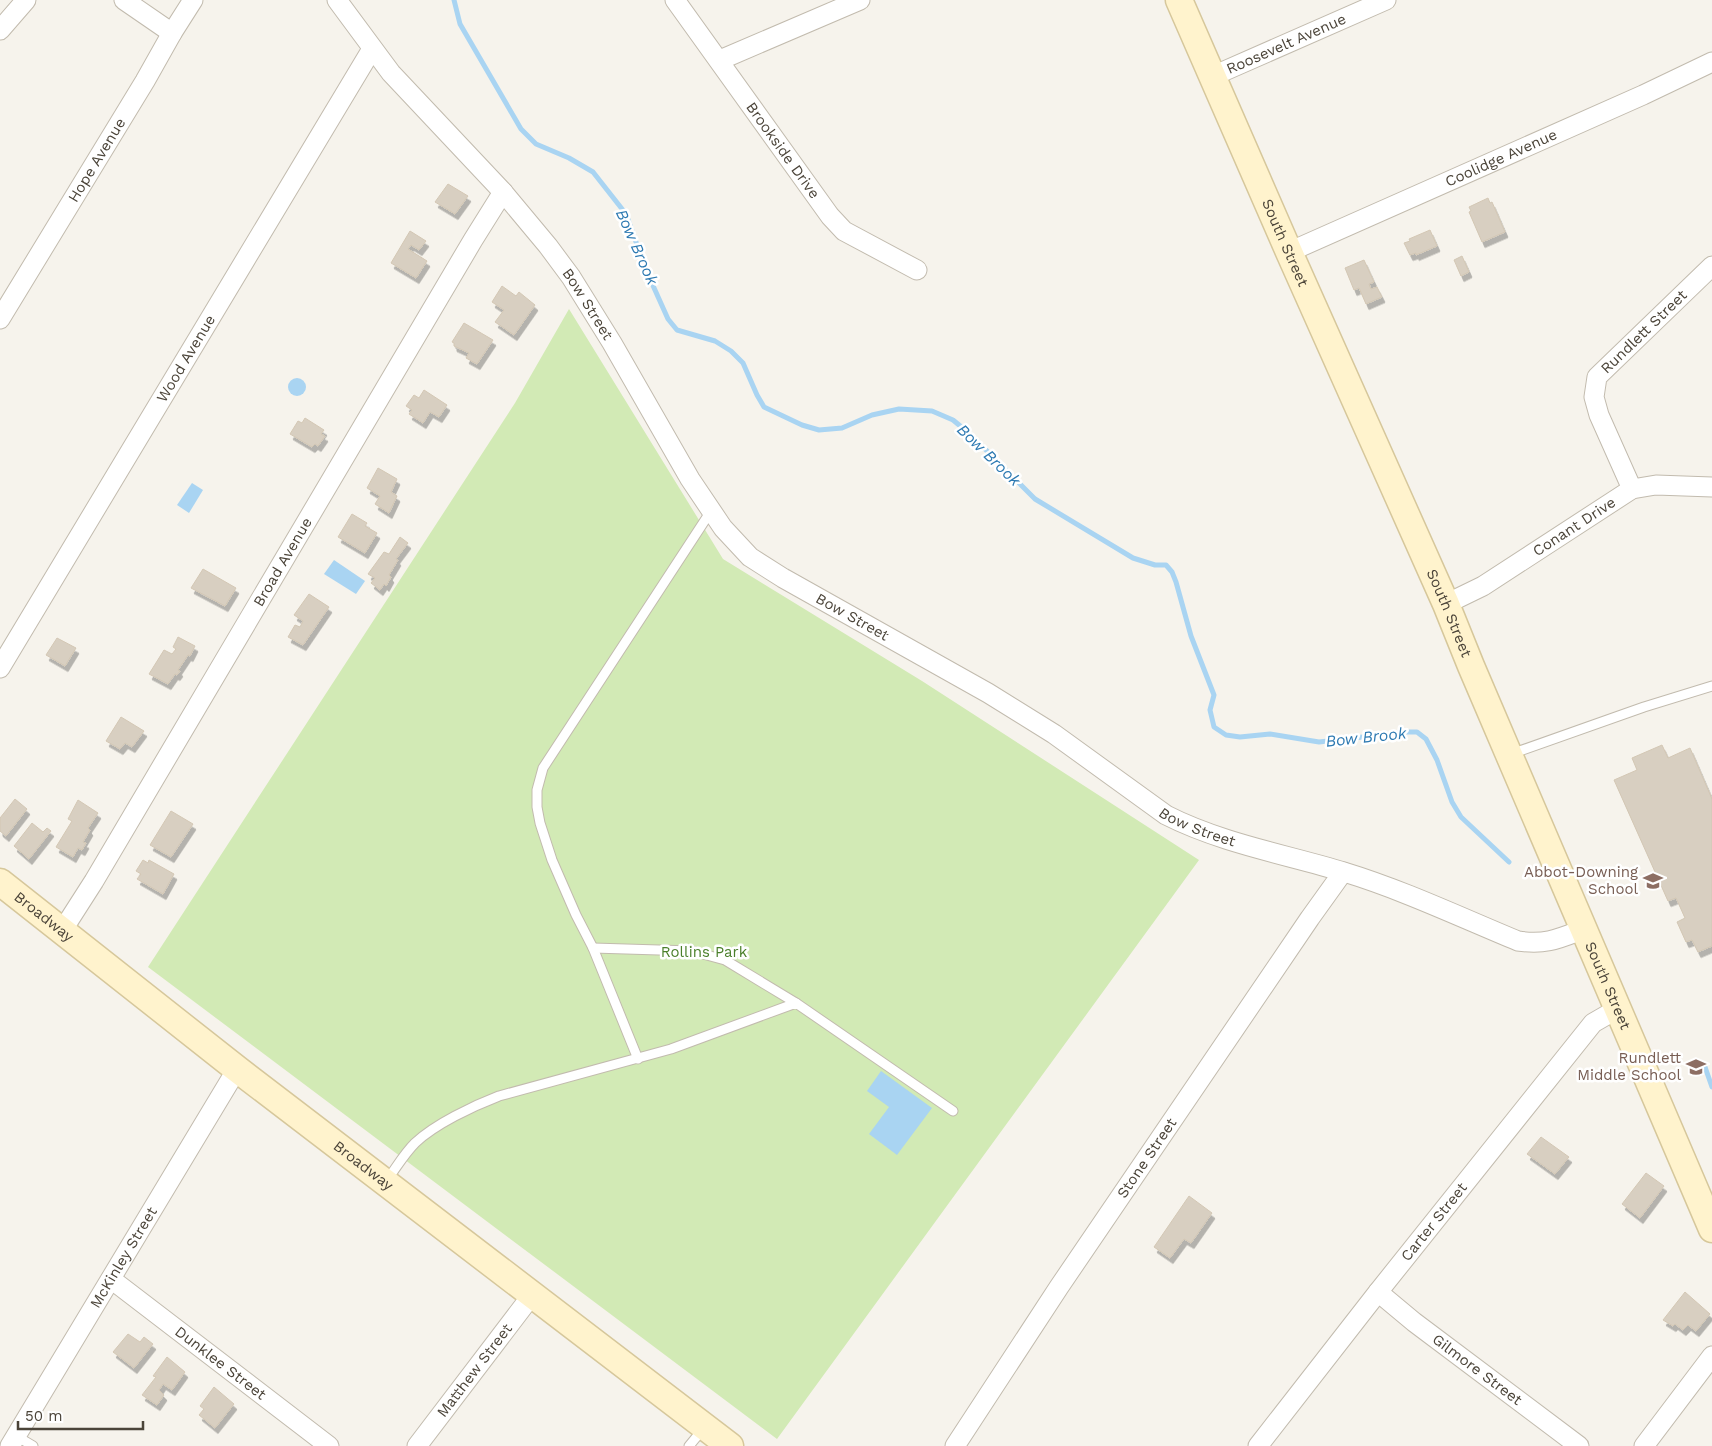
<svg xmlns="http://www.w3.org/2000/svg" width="1712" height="1446" font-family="'Work Sans',sans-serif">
	<defs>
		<filter id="shadow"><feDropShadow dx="3" dy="5.5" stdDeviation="0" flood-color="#0004"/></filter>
	</defs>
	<rect width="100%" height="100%" fill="#f6f3ec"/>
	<!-- green -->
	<path fill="#d2eab5" d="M 569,309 L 723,559 L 922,681 L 1199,860 L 777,1439 L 148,967 L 515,403 Z"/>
	<!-- water -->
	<g fill="#a9d4f2">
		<circle cx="297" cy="387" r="9"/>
		<path d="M 192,483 L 203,490 L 189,513 L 177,505 Z"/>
		<path d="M 334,560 L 365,581 L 356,594 L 324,574 Z"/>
		<path d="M 881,1071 L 932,1108 L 897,1155 L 869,1134 L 889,1107 L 867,1091 Z"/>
	</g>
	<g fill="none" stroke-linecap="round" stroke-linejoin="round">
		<!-- stream -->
		<g stroke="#a9d4f2" stroke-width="5">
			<path d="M 454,0 L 460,24 L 521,129 L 536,144 L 569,158 L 593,172 L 626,214 L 646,270 L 668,319 L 677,330 L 715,341 L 731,351 L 743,363 L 757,395 L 764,407 L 802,425 L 819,430 L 842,428 L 872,415 L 899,409 L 932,411 L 953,420 L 970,434 L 1035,499 L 1133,558 L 1155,565 L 1166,565 L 1172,572 L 1176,582 L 1191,636 L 1214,695 L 1210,710 L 1214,727 L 1226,735 L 1240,737 L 1270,734 L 1319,742 L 1407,732 L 1417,732 L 1426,739 L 1437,760 L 1452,802 L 1461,817 L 1509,862"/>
			<path d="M 1705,1067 L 1712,1087"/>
		</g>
	</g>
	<!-- building -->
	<g fill="#d8cfc1" stroke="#d3c7b4" filter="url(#shadow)">
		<path d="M 448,184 L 468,196 L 455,214 L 435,202 Z"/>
		<path d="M 1488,198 L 1490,203 L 1492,202 L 1505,232 L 1482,242 L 1469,212 L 1471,211 L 1469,207 Z"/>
		<path d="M 1430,230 L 1437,246 L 1416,255 L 1416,253 L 1410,255 L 1404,243 L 1410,241 L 1409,239 Z"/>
		<path d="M 410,231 L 426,241 L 419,250 L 411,245 L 408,249 L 427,261 L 416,278 L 391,263 Z"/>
		<path d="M 1462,256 L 1469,272 L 1461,276 L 1454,260 Z"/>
		<path d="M 1364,260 L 1374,282 L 1369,284 L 1371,289 L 1377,287 L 1382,297 L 1366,304 L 1359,288 L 1354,290 L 1345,268 Z"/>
		<path d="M 502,286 L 516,296 L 519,292 L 535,305 L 514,335 L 495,322 L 504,310 L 492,302 Z"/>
		<path d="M 464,323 L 493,340 L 477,364 L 466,358 L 469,353 L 454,346 L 454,343 L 452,342 Z"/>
		<path d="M 424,390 L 447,405 L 439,417 L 430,412 L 423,423 L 409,414 L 412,410 L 406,406 L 414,395 L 419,398 Z"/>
		<path d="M 305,418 L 324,430 L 321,434 L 325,436 L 318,446 L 315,444 L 312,447 L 290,434 L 298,421 L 302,423 Z"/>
		<path d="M 378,468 L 397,479 L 391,492 L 397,496 L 389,513 L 375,504 L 380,496 L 367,488 Z"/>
		<path d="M 352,514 L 367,523 L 365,526 L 377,533 L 365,553 L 338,537 Z"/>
		<path d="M 400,537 L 408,543 L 396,559 L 398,560 L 389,575 L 391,577 L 386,586 L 384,584 L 380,590 L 371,583 L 375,578 L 368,574 L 384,552 L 389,554 Z"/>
		<path d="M 203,569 L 236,588 L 225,606 L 191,588 Z"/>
		<path d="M 309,594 L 329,607 L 303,645 L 288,637 L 295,625 L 300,627 L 303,621 L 294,615 Z"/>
		<path d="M 178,637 L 195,646 L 190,656 L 188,655 L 178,670 L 180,671 L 177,675 L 175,674 L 168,684 L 149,674 L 164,650 L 172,654 L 176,649 L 173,647 Z"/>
		<path d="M 57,638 L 76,648 L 65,666 L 46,655 Z"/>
		<path d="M 121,717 L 144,731 L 132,747 L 125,743 L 120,749 L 106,741 Z"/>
		<path d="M 1662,745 L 1668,758 L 1690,748 L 1712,799 L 1712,946 L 1698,952 L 1692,940 L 1686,942 L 1677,922 L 1685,918 L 1676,898 L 1668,901 L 1614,780 L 1637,770 L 1632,758 Z"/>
		<path d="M 15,799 L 27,809 L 6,836 L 0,831 L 0,818 Z"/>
		<path d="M 78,800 L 98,813 L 88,828 L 90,830 L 83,842 L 86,843 L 82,850 L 78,848 L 73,857 L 56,847 L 72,821 L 68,819 Z"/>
		<path d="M 171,811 L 193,824 L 171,857 L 150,845 Z"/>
		<path d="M 32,823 L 43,832 L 47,828 L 51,831 L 29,859 L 14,846 Z"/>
		<path d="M 143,860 L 148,863 L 149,860 L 174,874 L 163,894 L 137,879 L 141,874 L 136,871 Z"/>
		<path d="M 1541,1137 L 1569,1157 L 1555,1174 L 1527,1154 Z"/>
		<path d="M 1646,1173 L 1664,1186 L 1640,1218 L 1622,1204 Z"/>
		<path d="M 1189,1196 L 1212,1213 L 1191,1243 L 1184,1239 L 1170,1258 L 1154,1247 Z"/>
		<path d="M 1685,1292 L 1710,1314 L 1696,1331 L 1688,1325 L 1683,1330 L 1675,1324 L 1673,1326 L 1663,1320 Z"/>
		<path d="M 128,1334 L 140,1342 L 144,1337 L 153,1344 L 134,1368 L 113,1352 Z"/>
		<path d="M 167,1357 L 185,1372 L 172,1390 L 163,1384 L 159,1390 L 164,1395 L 157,1405 L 142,1395 L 156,1377 L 153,1376 Z"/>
		<path d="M 214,1387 L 234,1404 L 215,1428 L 199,1415 L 204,1409 L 200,1406 Z"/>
	</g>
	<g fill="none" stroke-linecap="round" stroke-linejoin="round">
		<defs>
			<g id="lane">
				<path d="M 1511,754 L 1644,707 L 1712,686"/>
				<path d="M 593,948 L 692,951 L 725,960 L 796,1003"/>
				<path d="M 638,1059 L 593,948 L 576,915 L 552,860 L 540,823 L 537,807 L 537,790 L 543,768 L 711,511"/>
				<path d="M 387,1180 C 396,1168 404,1154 415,1143 C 435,1124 473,1106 499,1096 L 671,1049 L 796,1003 L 953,1111"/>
				<path d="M 16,1436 L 33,1446"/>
				<path d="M 689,1446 L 703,1429"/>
			</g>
			<g id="street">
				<path d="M 124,0 L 172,33"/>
				<path id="s1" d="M 337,0 L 391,73 L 503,192 L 548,246 L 571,277 L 612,343 L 690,479 L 723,528 L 750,557 L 783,578 L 988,693 L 1054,734 L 1166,815 C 1221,843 1284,854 1344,872 C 1403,890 1460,917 1518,941 C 1546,945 1558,939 1584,929"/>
				<path id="s2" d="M 675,0 L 830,216 L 844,231 L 917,270"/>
				<path d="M 0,30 L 26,0"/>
				<path d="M 720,60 L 860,0"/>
				<path id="s3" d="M 1213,76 L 1386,0"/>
				<path id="s4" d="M 1289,252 L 1643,95 L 1712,62"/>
				<path id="s5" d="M 0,319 L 145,81 L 172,33 L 193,0"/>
				<path id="s6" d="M 1632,489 L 1599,415 L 1594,397 L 1597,377 L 1712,266"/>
				<path id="s7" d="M 1446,604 L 1483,586 L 1632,489 L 1656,485 L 1712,487"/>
				<path id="s8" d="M 0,668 L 372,49"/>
				<path id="s9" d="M 62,931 L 94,881 L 473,240 L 503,192"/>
				<path id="s10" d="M 111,1279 L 329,1446"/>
				<path id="s11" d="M 1378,1292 L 1414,1322 L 1579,1446"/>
				<path id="s12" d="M 10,1446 L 237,1069"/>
				<path id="s13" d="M 417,1446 L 532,1295"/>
				<path id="s14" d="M 955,1446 L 1059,1287 L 1310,918 L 1343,872"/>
				<path id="s15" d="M 1258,1446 L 1378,1292 L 1593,1023 L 1619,1008"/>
				<path d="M 1644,1446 L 1712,1356"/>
			</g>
			<g id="secondary">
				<path id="s16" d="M 1179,0 L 1289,252 L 1446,604 L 1471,666 L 1712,1229"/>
				<path id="s17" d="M 0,882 L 237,1069 L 730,1446"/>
			</g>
		</defs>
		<!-- lane casing -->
		<use href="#lane" stroke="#c2bbae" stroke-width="11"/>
		<!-- street casing -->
		<use href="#street" stroke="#c2bbae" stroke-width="21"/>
		<!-- secondary casing -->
		<use href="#secondary" stroke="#d6c79b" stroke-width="29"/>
		<!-- lane -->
		<use href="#lane" stroke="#fff" stroke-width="9"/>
		<!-- street -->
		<use href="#street" stroke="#fff" stroke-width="19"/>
		<!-- secondary -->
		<use href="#secondary" stroke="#fff3cd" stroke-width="26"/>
	</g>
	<!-- icons -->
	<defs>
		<symbol id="school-bare" viewBox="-9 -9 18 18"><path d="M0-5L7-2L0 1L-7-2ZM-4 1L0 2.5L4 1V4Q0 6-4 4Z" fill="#8d6e63" stroke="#fff" stroke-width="2.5" paint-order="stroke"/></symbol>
	</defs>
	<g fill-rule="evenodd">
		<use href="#school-bare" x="1639" y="867" width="28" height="28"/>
		<use href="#school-bare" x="1682" y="1053" width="28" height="28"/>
	</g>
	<g text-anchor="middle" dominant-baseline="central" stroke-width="5" stroke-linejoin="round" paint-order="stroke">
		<!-- street labels -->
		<g font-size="15" fill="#4b4439" stroke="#fff">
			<text stroke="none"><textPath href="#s3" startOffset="80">Roosevelt Avenue</textPath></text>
			<text stroke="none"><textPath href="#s2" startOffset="185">Brookside Drive</textPath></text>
			<text stroke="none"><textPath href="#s4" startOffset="232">Coolidge Avenue</textPath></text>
			<text stroke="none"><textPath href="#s5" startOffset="186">Hope Avenue</textPath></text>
			<text stroke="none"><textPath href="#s16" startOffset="265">South Street</textPath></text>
			<text stroke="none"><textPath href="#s1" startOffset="395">Bow Street</textPath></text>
			<text stroke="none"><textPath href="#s6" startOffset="185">Rundlett Street</textPath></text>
			<text stroke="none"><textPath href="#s8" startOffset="361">Wood Avenue</textPath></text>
			<text stroke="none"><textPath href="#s7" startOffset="150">Conant Drive</textPath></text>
			<text stroke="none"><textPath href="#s9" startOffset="430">Broad Avenue</textPath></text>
			<text stroke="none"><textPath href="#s16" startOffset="670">South Street</textPath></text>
			<text stroke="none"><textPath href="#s1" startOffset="815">Bow Street</textPath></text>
			<text stroke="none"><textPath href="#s1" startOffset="1220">Bow Street</textPath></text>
			<text stroke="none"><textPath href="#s17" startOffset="56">Broadway</textPath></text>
			<text stroke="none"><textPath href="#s16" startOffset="1075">South Street</textPath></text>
			<text stroke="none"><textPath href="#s14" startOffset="346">Stone Street</textPath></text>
			<text stroke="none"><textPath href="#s17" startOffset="461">Broadway</textPath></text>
			<text stroke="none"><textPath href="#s15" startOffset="285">Carter Street</textPath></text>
			<text stroke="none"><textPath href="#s12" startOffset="220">McKinley Street</textPath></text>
			<text stroke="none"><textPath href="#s10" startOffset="138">Dunklee Street</textPath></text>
			<text stroke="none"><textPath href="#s11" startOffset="126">Gilmore Street</textPath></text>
			<text stroke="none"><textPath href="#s13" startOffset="95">Matthew Street</textPath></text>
		</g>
		<!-- education labels -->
		<g font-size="15" fill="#785e54" stroke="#fff" text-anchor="end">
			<text x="1638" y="872">Abbot-Downing<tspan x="1638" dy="17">School</tspan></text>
			<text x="1681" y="1058">Rundlett<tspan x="1681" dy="17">Middle School</tspan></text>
		</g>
		<!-- park labels -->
		<g font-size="15" fill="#4a7f2a" stroke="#fff">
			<text x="704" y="952">Rollins Park</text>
		</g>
		<!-- water labels -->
		<g font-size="16" font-style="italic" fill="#2e7ab2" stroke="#fff">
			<text transform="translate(637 247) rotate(66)">Bow Brook</text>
			<text transform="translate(989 455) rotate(44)">Bow Brook</text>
			<text transform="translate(1366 737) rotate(-6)">Bow Brook</text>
		</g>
	</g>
	<!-- scale -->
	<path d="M18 1421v8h125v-8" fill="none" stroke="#4b4439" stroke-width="2.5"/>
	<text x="25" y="1421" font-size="15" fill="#4b4439" stroke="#ffffff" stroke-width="4" paint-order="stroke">50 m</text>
</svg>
